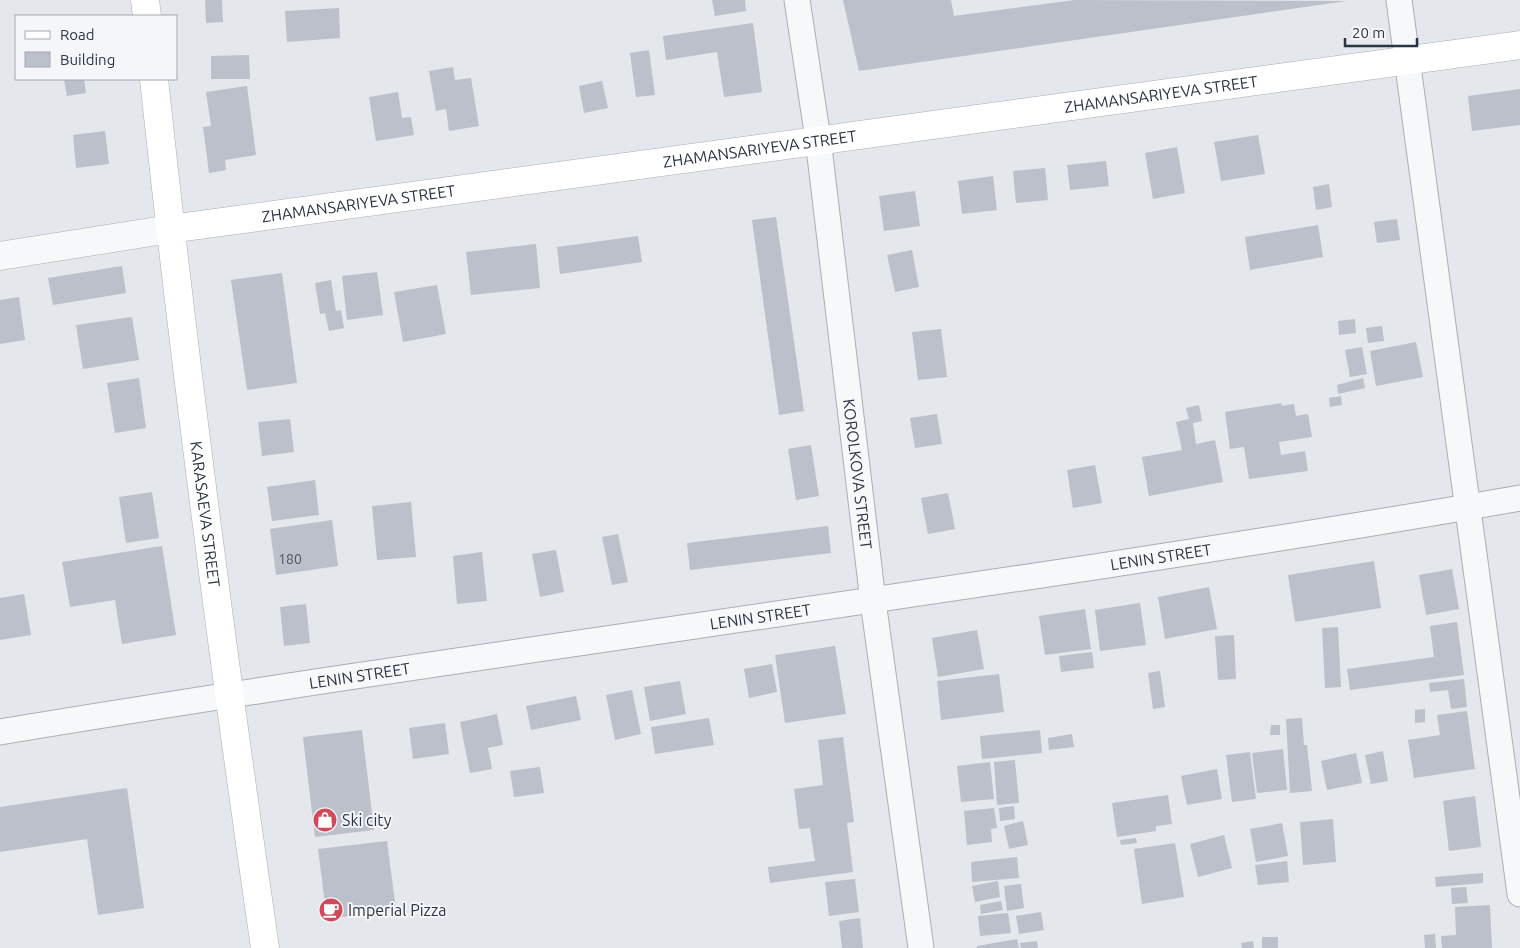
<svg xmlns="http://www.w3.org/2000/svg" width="1520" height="948" font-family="Ubuntu,sans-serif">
	<rect width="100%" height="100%" fill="#e4e7ec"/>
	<!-- building -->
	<g fill="#bbc0ca">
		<path d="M 205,0 L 222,0 L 223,22 L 206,23 Z"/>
		<path d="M 712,0 L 745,0 L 746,11 L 715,16 Z"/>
		<path d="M 843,0 L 951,0 L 954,16 L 1075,0 L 1347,1 L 859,71 Z"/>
		<path d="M 339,8 L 340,38 L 287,42 L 285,11 Z"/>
		<path d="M 753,23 L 762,92 L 724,97 L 717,52 L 666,60 L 663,36 Z"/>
		<path d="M 649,50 L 655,95 L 636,97 L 630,53 Z"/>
		<path d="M 249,55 L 250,79 L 211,79 L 211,56 Z"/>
		<path d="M 453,67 L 455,80 L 471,78 L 479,126 L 449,131 L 446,109 L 436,111 L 429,71 Z"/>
		<path d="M 64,79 L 84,79 L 86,93 L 67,96 Z"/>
		<path d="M 602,81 L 608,108 L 584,113 L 579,86 Z"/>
		<path d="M 247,86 L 256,155 L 225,160 L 226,170 L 209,173 L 203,127 L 211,126 L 206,92 Z"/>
		<path d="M 1520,89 L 1520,125 L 1472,131 L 1468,96 Z"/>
		<path d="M 398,92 L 402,118 L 411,117 L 414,135 L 376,141 L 369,97 Z"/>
		<path d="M 105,131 L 109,164 L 76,168 L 73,135 Z"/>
		<path d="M 1258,135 L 1265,174 L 1221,181 L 1214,142 Z"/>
		<path d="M 1177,147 L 1185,193 L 1153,199 L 1145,153 Z"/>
		<path d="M 1106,161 L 1109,186 L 1070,190 L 1067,165 Z"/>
		<path d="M 1045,168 L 1048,200 L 1016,203 L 1013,171 Z"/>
		<path d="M 993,176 L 997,210 L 962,214 L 958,181 Z"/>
		<path d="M 1329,184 L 1332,207 L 1316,210 L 1313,187 Z"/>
		<path d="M 915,191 L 920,226 L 884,231 L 879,196 Z"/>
		<path d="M 776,217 L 804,411 L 779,415 L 752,220 Z"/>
		<path d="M 1397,219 L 1400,240 L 1377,243 L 1374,222 Z"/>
		<path d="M 1318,225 L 1323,257 L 1250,270 L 1245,237 Z"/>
		<path d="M 638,236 L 642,262 L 560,274 L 557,247 Z"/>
		<path d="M 536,244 L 540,288 L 471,295 L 466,252 Z"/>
		<path d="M 912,250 L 919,287 L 895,292 L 887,255 Z"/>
		<path d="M 122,266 L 126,293 L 53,305 L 48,278 Z"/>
		<path d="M 377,272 L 383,315 L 347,320 L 342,276 Z"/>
		<path d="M 282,273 L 297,383 L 247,390 L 231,280 Z"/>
		<path d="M 331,280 L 336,311 L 341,310 L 344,328 L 329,331 L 325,313 L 320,314 L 315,283 Z"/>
		<path d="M 437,285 L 446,334 L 403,342 L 394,292 Z"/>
		<path d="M 19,297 L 25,340 L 0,344 L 0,300 Z"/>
		<path d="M 132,317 L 139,360 L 83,369 L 76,325 Z"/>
		<path d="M 1355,319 L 1356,333 L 1339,335 L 1338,321 Z"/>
		<path d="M 1382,326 L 1384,341 L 1368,343 L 1366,328 Z"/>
		<path d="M 941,329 L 947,377 L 918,380 L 912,332 Z"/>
		<path d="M 1416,342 L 1423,377 L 1376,386 L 1370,351 Z"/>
		<path d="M 1362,347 L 1367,374 L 1350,377 L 1345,350 Z"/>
		<path d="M 139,378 L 146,428 L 115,433 L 107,383 Z"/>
		<path d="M 1363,378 L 1365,388 L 1338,394 L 1337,385 Z"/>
		<path d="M 1341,396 L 1342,405 L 1330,407 L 1329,398 Z"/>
		<path d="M 1281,403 L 1282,406 L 1294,404 L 1296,416 L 1308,414 L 1312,437 L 1279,442 L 1281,455 L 1305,451 L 1308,471 L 1249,479 L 1244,447 L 1230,449 L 1225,412 Z"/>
		<path d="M 1199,405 L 1202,421 L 1193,423 L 1196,444 L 1215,440 L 1223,482 L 1149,496 L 1142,457 L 1182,450 L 1176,422 L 1189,419 L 1186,408 Z"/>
		<path d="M 937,414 L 942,444 L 915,448 L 910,418 Z"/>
		<path d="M 290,419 L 294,452 L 262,456 L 258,422 Z"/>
		<path d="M 811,445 L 819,496 L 796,500 L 788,449 Z"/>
		<path d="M 1095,465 L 1102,503 L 1073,508 L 1067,470 Z"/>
		<path d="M 315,480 L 319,515 L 272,521 L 267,487 Z"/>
		<path d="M 152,492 L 159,538 L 126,543 L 119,497 Z"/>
		<path d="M 948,493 L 955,529 L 928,534 L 921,498 Z"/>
		<path d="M 411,502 L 416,557 L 377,560 L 372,506 Z"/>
		<path d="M 332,520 L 338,566 L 276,575 L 270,529 Z"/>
		<path d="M 828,526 L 831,553 L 690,570 L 687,543 Z"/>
		<path d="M 618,534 L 628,582 L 612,585 L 602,537 Z"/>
		<path d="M 162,546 L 176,635 L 122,644 L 115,600 L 70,607 L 62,562 Z"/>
		<path d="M 556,550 L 564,592 L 540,597 L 532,554 Z"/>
		<path d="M 482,552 L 487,601 L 457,604 L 453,556 Z"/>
		<path d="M 1374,561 L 1381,608 L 1295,622 L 1288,575 Z"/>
		<path d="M 1452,569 L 1459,609 L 1426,615 L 1419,575 Z"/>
		<path d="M 1209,587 L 1217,629 L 1165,639 L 1158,597 Z"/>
		<path d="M 24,594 L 31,635 L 0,640 L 0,598 Z"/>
		<path d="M 1140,603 L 1146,645 L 1100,651 L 1095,610 Z"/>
		<path d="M 306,604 L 310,643 L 284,646 L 280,607 Z"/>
		<path d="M 1085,609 L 1091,649 L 1045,655 L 1039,616 Z"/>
		<path d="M 1457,622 L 1464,675 L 1350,690 L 1347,669 L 1434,657 L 1430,626 Z"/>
		<path d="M 1338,627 L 1341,687 L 1325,688 L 1322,628 Z"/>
		<path d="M 977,630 L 984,669 L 938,677 L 932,638 Z"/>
		<path d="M 1234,635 L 1236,679 L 1218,680 L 1215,636 Z"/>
		<path d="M 835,646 L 846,714 L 785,723 L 775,655 Z"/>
		<path d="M 1092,652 L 1094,668 L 1061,672 L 1059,656 Z"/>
		<path d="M 772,664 L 777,692 L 749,698 L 744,669 Z"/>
		<path d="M 1160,671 L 1165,707 L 1153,709 L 1148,673 Z"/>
		<path d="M 999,674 L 1004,712 L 941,720 L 937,681 Z"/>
		<path d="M 1464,679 L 1467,707 L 1451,709 L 1448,690 L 1430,692 L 1429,683 Z"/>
		<path d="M 680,681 L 686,714 L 650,721 L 644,687 Z"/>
		<path d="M 632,690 L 641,734 L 615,740 L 606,695 Z"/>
		<path d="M 576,696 L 581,720 L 531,730 L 526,706 Z"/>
		<path d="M 1425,709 L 1425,722 L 1415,723 L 1415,710 Z"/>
		<path d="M 1467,711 L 1475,769 L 1414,778 L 1408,740 L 1440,735 L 1437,715 Z"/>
		<path d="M 497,714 L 503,745 L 488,748 L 492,769 L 470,773 L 460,722 Z"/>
		<path d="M 709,718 L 714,745 L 655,754 L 651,727 Z"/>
		<path d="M 1302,718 L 1304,745 L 1307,745 L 1312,791 L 1290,793 L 1286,719 Z"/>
		<path d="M 445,723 L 449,754 L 413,759 L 409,728 Z"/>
		<path d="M 1271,725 L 1280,725 L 1280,735 L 1270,735 Z"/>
		<path d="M 362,730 L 374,830 L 315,837 L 303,737 Z"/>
		<path d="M 1040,730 L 1042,753 L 982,759 L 980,736 Z"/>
		<path d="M 1072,734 L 1074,747 L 1049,750 L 1048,738 Z"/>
		<path d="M 843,737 L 854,822 L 847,823 L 853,872 L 770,883 L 768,867 L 815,861 L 810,828 L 799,829 L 794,789 L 823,785 L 818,740 Z"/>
		<path d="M 1283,749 L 1287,790 L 1257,793 L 1252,753 Z"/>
		<path d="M 1383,751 L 1388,781 L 1371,784 L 1365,755 Z"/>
		<path d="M 1250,752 L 1256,799 L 1232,802 L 1226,755 Z"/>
		<path d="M 1356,753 L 1362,783 L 1327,790 L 1321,761 Z"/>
		<path d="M 1015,760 L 1019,803 L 997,805 L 994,762 Z"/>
		<path d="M 990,762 L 994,799 L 961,802 L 957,766 Z"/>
		<path d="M 540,767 L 544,793 L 514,797 L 510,771 Z"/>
		<path d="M 1217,769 L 1222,799 L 1187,805 L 1181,776 Z"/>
		<path d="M 127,788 L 144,908 L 98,915 L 87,839 L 0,852 L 0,807 Z"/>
		<path d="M 1168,795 L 1172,824 L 1156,826 L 1156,831 L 1117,837 L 1112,803 Z"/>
		<path d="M 1475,796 L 1481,847 L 1449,851 L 1443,801 Z"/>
		<path d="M 1014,806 L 1015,819 L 1000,821 L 999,808 Z"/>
		<path d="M 994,808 L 997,828 L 991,829 L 992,842 L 967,845 L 964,811 Z"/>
		<path d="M 1333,819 L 1336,862 L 1303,865 L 1300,822 Z"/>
		<path d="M 1023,821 L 1028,845 L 1009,849 L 1004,826 Z"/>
		<path d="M 1282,823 L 1288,856 L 1256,862 L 1250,829 Z"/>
		<path d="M 1224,835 L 1232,868 L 1198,877 L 1190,844 Z"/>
		<path d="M 1136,838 L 1137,843 L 1121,845 L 1120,840 Z"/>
		<path d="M 387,841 L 396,910 L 327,919 L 318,849 Z"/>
		<path d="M 1175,843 L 1184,897 L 1142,904 L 1134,849 Z"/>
		<path d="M 1017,857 L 1019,878 L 972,882 L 971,862 Z"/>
		<path d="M 1287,861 L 1289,882 L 1258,885 L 1255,865 Z"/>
		<path d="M 1483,873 L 1483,883 L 1436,887 L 1435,877 Z"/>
		<path d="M 855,879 L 859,912 L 829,916 L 825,882 Z"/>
		<path d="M 998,881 L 1000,897 L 975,902 L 972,886 Z"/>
		<path d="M 1021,884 L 1024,908 L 1007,911 L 1004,886 Z"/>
		<path d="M 1466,887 L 1468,903 L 1452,904 L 1451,888 Z"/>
		<path d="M 1001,901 L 1003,910 L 981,914 L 980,905 Z"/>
		<path d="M 1490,905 L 1492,948 L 1442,948 L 1441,936 L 1456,935 L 1455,907 Z"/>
		<path d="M 1041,912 L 1044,930 L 1019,934 L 1016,916 Z"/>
		<path d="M 1008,913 L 1011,933 L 980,936 L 978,916 Z"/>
		<path d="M 860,918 L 863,948 L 842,948 L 839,921 Z"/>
		<path d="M 1435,934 L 1436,948 L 1425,948 L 1424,935 Z"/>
		<rect x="1262" y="937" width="16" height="11"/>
		<path d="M 1017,939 L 1019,948 L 977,948 L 977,946 Z"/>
		<path d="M 1037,941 L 1038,948 L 1021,948 L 1020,943 Z"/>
		<path d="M 1253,941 L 1254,948 L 1242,948 L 1241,943 Z"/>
	</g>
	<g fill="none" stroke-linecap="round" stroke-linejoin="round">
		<defs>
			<g id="minor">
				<path id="s1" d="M 797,0 L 818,139 L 873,601 L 921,948"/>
				<path d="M 1399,0 L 1520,894"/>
				<path id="s2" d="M 0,732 C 506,648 1015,586 1520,498"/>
			</g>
			<path id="tertiary" d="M 0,256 L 170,229"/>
			<g id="secondary">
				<path d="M 145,0 L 147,16"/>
				<path id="s3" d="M 154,79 C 185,369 223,659 265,948"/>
				<path id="s4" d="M 170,229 L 1520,45"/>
			</g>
		</defs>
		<!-- minor casing -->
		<use href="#minor" stroke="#a9aeb7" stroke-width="27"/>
		<!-- tertiary casing -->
		<use href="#tertiary" stroke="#a9aeb7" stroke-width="29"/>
		<!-- secondary casing -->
		<use href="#secondary" stroke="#a9aeb7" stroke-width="29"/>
		<!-- minor -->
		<use href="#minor" stroke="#f7f8fa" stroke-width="25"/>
		<!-- tertiary -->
		<use href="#tertiary" stroke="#f7f8fa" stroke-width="28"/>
		<!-- secondary -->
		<use href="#secondary" stroke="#fff" stroke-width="28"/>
	</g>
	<!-- icons -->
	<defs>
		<symbol id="shop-disc" viewBox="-11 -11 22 22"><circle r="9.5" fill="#d1495b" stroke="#f4f6f9"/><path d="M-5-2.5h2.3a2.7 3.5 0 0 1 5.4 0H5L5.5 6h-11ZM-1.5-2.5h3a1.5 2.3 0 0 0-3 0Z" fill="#fff"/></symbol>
		<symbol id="cafe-disc" viewBox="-11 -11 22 22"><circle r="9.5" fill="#d1495b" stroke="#f4f6f9"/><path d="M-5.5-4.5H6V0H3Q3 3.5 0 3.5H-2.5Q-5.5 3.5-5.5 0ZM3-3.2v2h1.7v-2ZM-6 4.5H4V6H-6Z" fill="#fff"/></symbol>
	</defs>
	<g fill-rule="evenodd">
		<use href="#shop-disc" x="311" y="806" width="28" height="28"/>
		<use href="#cafe-disc" x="317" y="896" width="28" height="28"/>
	</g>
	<g text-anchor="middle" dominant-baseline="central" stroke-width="4" stroke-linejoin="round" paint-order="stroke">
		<!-- number labels -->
		<g font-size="14" fill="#4f5766">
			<text x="290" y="559">180</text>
		</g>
		<!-- street labels -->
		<g font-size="16" fill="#2b3445" stroke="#f4f6f9">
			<text stroke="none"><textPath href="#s4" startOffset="1000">ZHAMANSARIYEVA STREET</textPath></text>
			<text stroke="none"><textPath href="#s4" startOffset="595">ZHAMANSARIYEVA STREET</textPath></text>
			<text stroke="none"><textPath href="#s4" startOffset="190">ZHAMANSARIYEVA STREET</textPath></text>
			<text stroke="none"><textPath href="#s1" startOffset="478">KOROLKOVA STREET</textPath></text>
			<text stroke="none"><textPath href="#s3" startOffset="438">KARASAEVA STREET</textPath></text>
			<text stroke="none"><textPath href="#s2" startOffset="1174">LENIN STREET</textPath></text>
			<text stroke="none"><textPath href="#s2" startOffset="769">LENIN STREET</textPath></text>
			<text stroke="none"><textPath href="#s2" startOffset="364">LENIN STREET</textPath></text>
		</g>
		<!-- poi labels -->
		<g font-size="16" fill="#2b3445" stroke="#f4f6f9" text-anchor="start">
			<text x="342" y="820">Ski city</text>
			<text x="348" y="910">Imperial Pizza</text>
		</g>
	</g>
	<!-- legend -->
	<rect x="15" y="15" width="162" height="65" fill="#f4f6f9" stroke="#a4a8b1"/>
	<rect x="25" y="31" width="25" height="8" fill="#ffffff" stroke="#a4a8b1"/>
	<text x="60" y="40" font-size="15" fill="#2b3445">Road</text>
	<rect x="25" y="52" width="25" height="15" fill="#bbc0ca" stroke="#a4a8b1"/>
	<text x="60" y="65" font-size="15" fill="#2b3445">Building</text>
	<!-- scale -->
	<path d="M1345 38v8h72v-8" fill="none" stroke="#2b3445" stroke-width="2.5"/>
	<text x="1352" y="38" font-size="15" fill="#2b3445" stroke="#f4f6f9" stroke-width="4" paint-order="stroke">20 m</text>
</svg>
